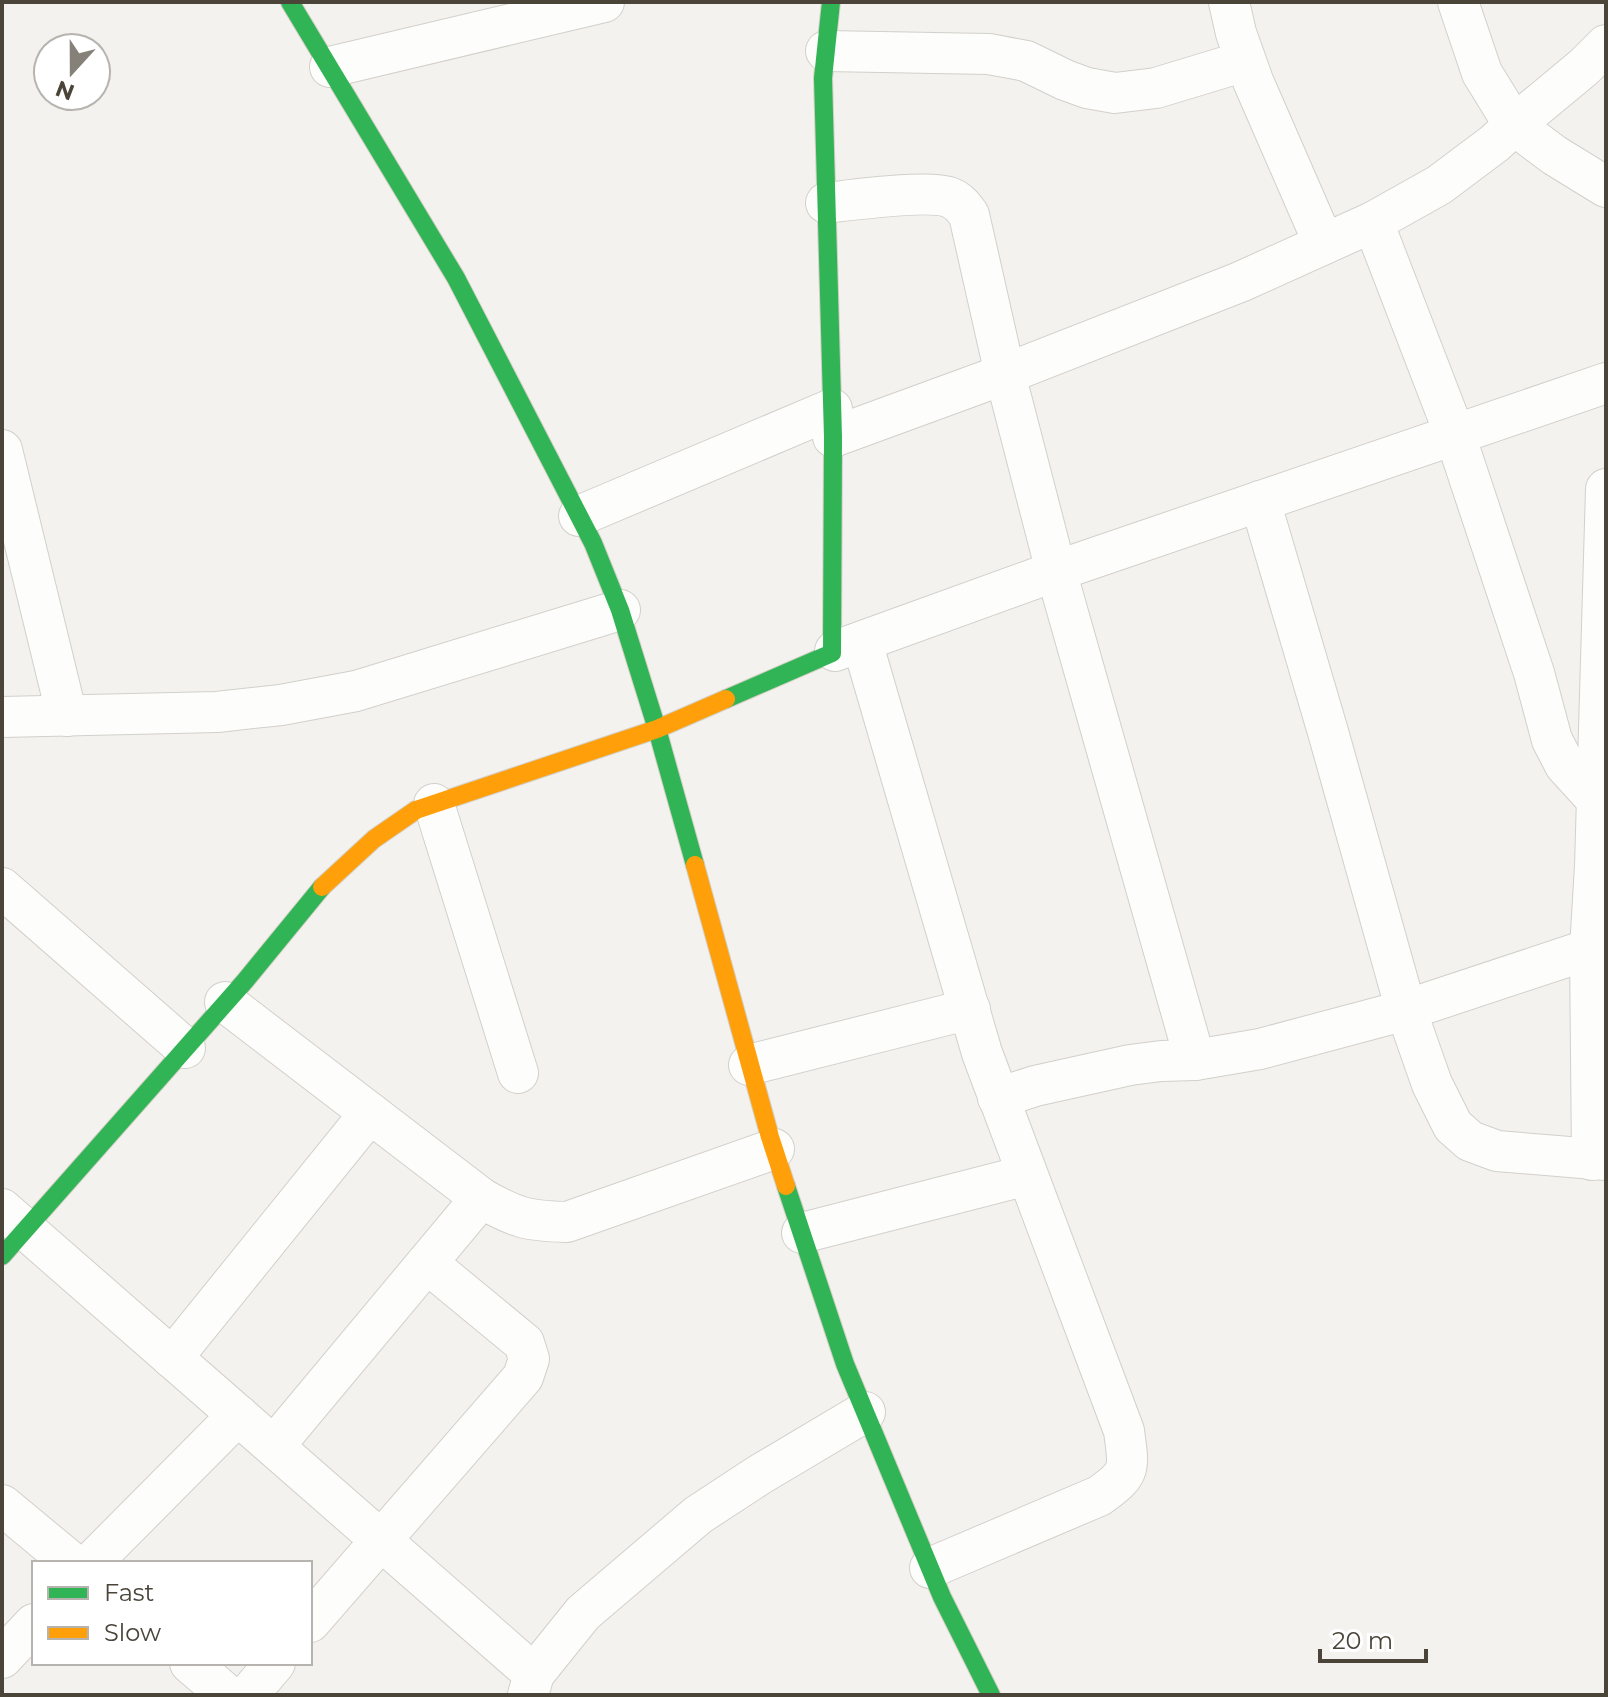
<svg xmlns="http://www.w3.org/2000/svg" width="1608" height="1697" font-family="Montserrat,sans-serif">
	<rect width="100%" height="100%" fill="#f4f2ee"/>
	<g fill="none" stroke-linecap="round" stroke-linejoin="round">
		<defs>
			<g id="street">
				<path d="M 1229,2 L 1236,33 L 1253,81 L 1324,244"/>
				<path d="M 1458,2 L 1482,73 L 1514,125 L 1554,155 L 1606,187"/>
				<path d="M 826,51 L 989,54 L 1026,61 L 1065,80 L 1087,88 L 1115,93 L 1156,88 L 1245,61"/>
				<path d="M 330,67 L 604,2"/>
				<path d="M 826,203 C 853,200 930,189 951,198 C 960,202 964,208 969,215 L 1005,374 L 1056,571 L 1195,1060"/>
				<path d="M 1373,222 L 1455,435 L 1534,673 L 1552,740 L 1565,765 L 1596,799"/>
				<path d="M 833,437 L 1005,374 L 1240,282 L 1373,222 L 1439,185 L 1495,143 L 1514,125 L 1584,67 L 1606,45"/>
				<path d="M 2,450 L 67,716"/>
				<path d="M 1260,501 L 1328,732 L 1406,1010 L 1432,1084 L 1453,1126 L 1470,1141 L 1497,1151 L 1606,1160"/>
				<path d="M 579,516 L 832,409"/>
				<path d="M 862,642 L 982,1053 L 1124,1431 C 1129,1469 1132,1473 1099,1496 L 930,1568"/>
				<path d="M 835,651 L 1056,571 L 1606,383"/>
				<path d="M 2,717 L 217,712 L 281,705 L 356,691 L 620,610"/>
				<path d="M 434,804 L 518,1073"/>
				<path d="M 2,888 L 185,1048"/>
				<path d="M 225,1002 L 481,1198 C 516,1218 527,1221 567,1222 L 774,1149"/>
				<path d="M 749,1065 L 970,1009"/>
				<path d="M 998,1098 L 1035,1086 L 1130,1065 L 1161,1061 L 1195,1060 L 1260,1049 L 1406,1010 L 1590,949"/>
				<path d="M 1592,1160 L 1590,949 L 1595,866 L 1606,489"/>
				<path d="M 2,1209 L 534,1674"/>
				<path d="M 802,1233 L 1027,1175"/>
				<path d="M 172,1358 L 370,1113"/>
				<path d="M 274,1446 L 481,1198"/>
				<path d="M 2,1505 L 72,1563"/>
				<path d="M 91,1563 L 238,1415"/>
				<path d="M 310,1622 L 523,1377 L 529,1359 L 524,1343 L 427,1263"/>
				<path d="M 2,1658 L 34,1624"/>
				<path d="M 190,1663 L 227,1695"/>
				<path d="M 248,1695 L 275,1663"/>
				<path d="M 528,1695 L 534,1674 L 583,1613 L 698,1515 L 759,1475 L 865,1412"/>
			</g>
			<g id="fast">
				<path d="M 290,2 L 456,278 L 593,543 L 620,610 L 657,729 L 695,865"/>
				<path d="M 726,699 L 832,653 L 833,437 L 823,78 L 831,2"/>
				<path d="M 786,1186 L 845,1364 L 942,1597 L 991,1695"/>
				<path d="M 2,1256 L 245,981 L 322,887"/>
			</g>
			<g id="slow">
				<path d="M 695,865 L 770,1137 L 786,1186"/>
				<path d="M 322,887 L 374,839 L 416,810 L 657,729 L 726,699"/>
			</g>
		</defs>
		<!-- street casing -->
		<use href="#street" stroke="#d2d0cb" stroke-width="42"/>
		<!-- fast casing -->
		<use href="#fast" stroke="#d3cfc5" stroke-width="20"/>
		<!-- slow casing -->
		<use href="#slow" stroke="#d3cfc5" stroke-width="20"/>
		<!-- street -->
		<use href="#street" stroke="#fdfdfc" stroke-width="40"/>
		<!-- fast -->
		<use href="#fast" stroke="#30b455" stroke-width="18"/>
		<!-- slow -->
		<use href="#slow" stroke="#ff9f0a" stroke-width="18"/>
	</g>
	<!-- border -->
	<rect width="1608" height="1697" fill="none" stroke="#4b4439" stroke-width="8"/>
	<!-- legend -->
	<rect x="32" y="1561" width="280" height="104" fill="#ffffff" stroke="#b7b4b0" stroke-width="2"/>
	<rect x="48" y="1587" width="40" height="12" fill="#30b455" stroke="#b7b4b0" stroke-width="2"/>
	<text x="104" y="1601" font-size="24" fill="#4b4439">Fast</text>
	<rect x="48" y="1627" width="40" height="12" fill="#ff9f0a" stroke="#b7b4b0" stroke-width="2"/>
	<text x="104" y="1641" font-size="24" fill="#4b4439">Slow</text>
	<!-- north arrow -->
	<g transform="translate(72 72) rotate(201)"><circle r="38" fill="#ffffff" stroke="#b7b4b0" stroke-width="2"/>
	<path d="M0-6L14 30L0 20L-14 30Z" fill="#868178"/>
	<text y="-12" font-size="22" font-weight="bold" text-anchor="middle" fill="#4b4439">N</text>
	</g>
	<!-- scale -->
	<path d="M1320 1649v12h106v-12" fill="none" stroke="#4b4439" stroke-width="4"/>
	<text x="1332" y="1649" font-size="24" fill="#4b4439" stroke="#ffffff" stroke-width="6" paint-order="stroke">20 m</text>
</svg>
